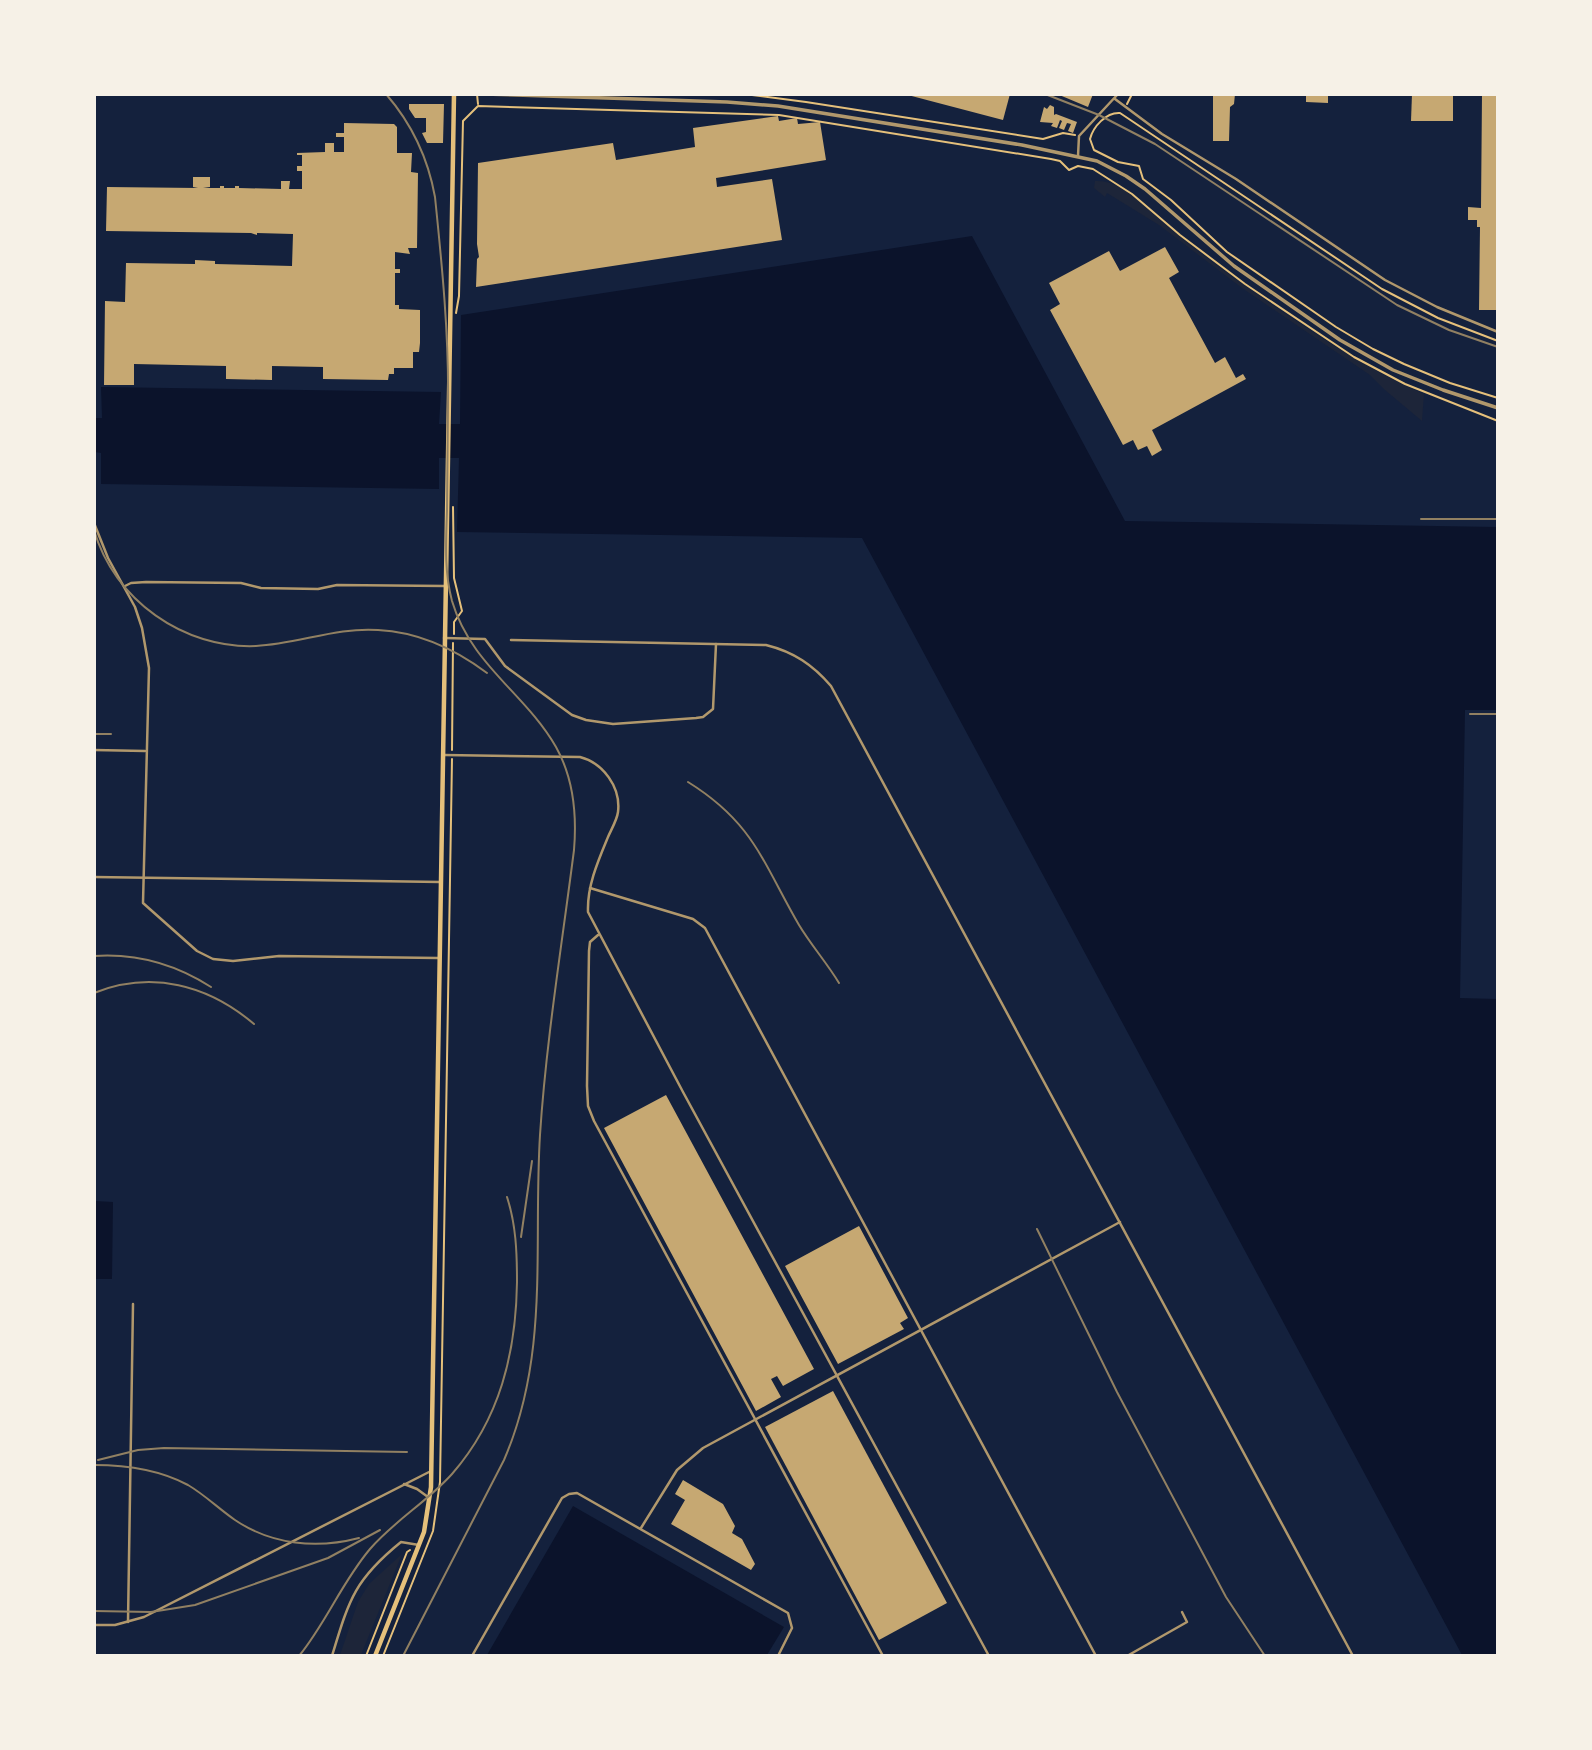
<svg xmlns="http://www.w3.org/2000/svg" width="1592" height="1750" font-family="'DejaVu Sans',sans-serif">
	<rect width="100%" height="100%" fill="#14213d"/>
	<!-- green -->
	<g fill="#1d2539">
		<path d="M 1095,181 C 1122,179 1147,209 1166,225 C 1204,257 1245,286 1286,314 C 1331,344 1374,373 1424,394 L 1422,421 L 1385,390 L 1370,375 L 1242,288 L 1159,225 L 1107,193 L 1105,197 L 1094,188 Z"/>
		<path d="M 402,1554 L 361,1655 L 340,1655 L 358,1602 L 369,1584 Z"/>
	</g>
	<!-- water -->
	<g fill="#0b132b">
		<path d="M 972,236 L 1125,521 L 1497,527 L 1497,710 L 1465,710 L 1460,998 L 1497,999 L 1497,1655 L 1462,1655 L 862,538 L 457,532 L 459,458 L 439,458 L 439,489 L 101,484 L 101,453 L 95,452 L 94,418 L 102,418 L 101,387 L 441,392 L 439,424 L 460,424 L 461,315 Z"/>
		<path d="M 95,1201 L 113,1202 L 112,1279 L 95,1279 Z"/>
		<path d="M 573,1506 L 784,1627 L 767,1655 L 487,1655 Z"/>
	</g>
	<!-- building -->
	<g fill="#c6a872">
		<path d="M 904,94 L 1010,94 L 1003,120 Z"/>
		<path d="M 1057,94 L 1093,94 L 1088,107 Z"/>
		<path d="M 1213,94 L 1235,94 L 1234,104 L 1230,107 L 1229,141 L 1213,141 Z"/>
		<path d="M 1306,94 L 1328,94 L 1328,103 L 1306,102 Z"/>
		<path d="M 1412,94 L 1453,94 L 1453,121 L 1411,121 Z"/>
		<path d="M 1482,94 L 1498,94 L 1498,310 L 1479,310 L 1480,227 L 1477,227 L 1477,220 L 1468,220 L 1468,207 L 1481,208 Z"/>
		<path d="M 409,104 L 444,104 L 443,143 L 427,143 L 422,133 L 426,132 L 426,118 L 415,118 L 409,109 Z"/>
		<path d="M 1050,105 L 1054,107 L 1054,115 L 1056,114 L 1077,122 L 1073,133 L 1068,131 L 1071,124 L 1067,123 L 1064,130 L 1059,128 L 1062,121 L 1060,120 L 1057,128 L 1051,126 L 1053,123 L 1040,122 L 1044,107 L 1047,109 Z"/>
		<path d="M 778,116 L 779,121 L 797,118 L 798,124 L 820,122 L 826,160 L 716,178 L 717,187 L 772,179 L 782,240 L 476,287 L 477,259 L 479,257 L 477,244 L 478,163 L 613,143 L 616,160 L 695,147 L 693,128 Z"/>
		<path d="M 344,123 L 394,124 L 397,127 L 397,153 L 412,153 L 411,172 L 418,173 L 417,248 L 408,248 L 410,254 L 395,252 L 395,269 L 400,269 L 400,273 L 395,273 L 395,305 L 399,305 L 399,309 L 420,310 L 420,343 L 419,352 L 413,352 L 413,368 L 394,368 L 394,374 L 389,374 L 388,380 L 323,379 L 323,367 L 272,366 L 272,380 L 226,379 L 226,366 L 134,364 L 134,385 L 104,385 L 105,301 L 125,302 L 126,263 L 195,264 L 195,260 L 215,261 L 215,264 L 292,266 L 293,234 L 257,233 L 257,235 L 251,233 L 106,231 L 107,187 L 198,188 L 193,187 L 193,177 L 210,177 L 210,187 L 203,188 L 220,188 L 220,186 L 224,186 L 224,188 L 235,188 L 235,186 L 239,186 L 239,188 L 281,189 L 281,181 L 290,181 L 289,189 L 302,189 L 302,171 L 297,171 L 297,166 L 302,166 L 302,155 L 297,155 L 297,153 L 325,152 L 325,143 L 334,143 L 334,152 L 344,152 L 344,137 L 336,137 L 336,133 L 344,133 Z"/>
		<path d="M 1165,247 L 1179,272 L 1169,278 L 1215,363 L 1225,357 L 1236,378 L 1243,374 L 1246,379 L 1152,430 L 1162,450 L 1152,456 L 1147,446 L 1138,450 L 1133,440 L 1123,445 L 1050,310 L 1060,304 L 1049,283 L 1109,251 L 1120,271 Z"/>
		<path d="M 666,1095 L 814,1369 L 783,1386 L 777,1376 L 771,1379 L 781,1397 L 756,1411 L 604,1128 Z"/>
		<path d="M 859,1226 L 908,1318 L 900,1323 L 904,1329 L 838,1364 L 785,1266 Z"/>
		<path d="M 833,1391 L 947,1603 L 879,1640 L 765,1427 Z"/>
		<path d="M 683,1480 L 723,1504 L 735,1526 L 732,1533 L 742,1539 L 755,1564 L 751,1570 L 671,1524 L 685,1500 L 675,1494 Z"/>
	</g>
	<g fill="none" stroke-linecap="round" stroke-linejoin="round">
		<!-- path -->
		<g stroke="#e5c07b" stroke-width="2">
			<path d="M 477,94 L 478,104"/>
			<path d="M 744,94 L 806,102 L 1043,139 L 1063,133 L 1075,135"/>
			<path d="M 1127,104 L 1132,94"/>
			<path d="M 456,313 L 459,296 L 463,121 L 478,106 L 779,115 L 1051,159 L 1060,161 L 1069,170 L 1078,166 L 1093,169 L 1132,194 L 1180,235 L 1245,284 L 1354,357 L 1405,384 L 1498,421"/>
			<path d="M 1498,341 L 1438,318 L 1382,289 L 1120,113 C 1106,112 1093,127 1090,139 L 1094,150 L 1118,162 L 1139,166 L 1143,179 L 1171,200 L 1227,252 L 1336,327 L 1373,349 L 1404,364 L 1450,383 L 1498,398"/>
			<path d="M 453,507 L 454,578 L 462,611 L 454,622 L 454,634"/>
			<path d="M 452,750 L 453,643"/>
			<path d="M 366,1656 L 407,1552 L 410,1550"/>
			<path d="M 383,1656 L 433,1531 L 440,1482 L 452,759"/>
		</g>
		<!-- minor -->
		<g stroke="#b1986c" stroke-width="2.5">
			<path d="M 1115,99 L 1162,134 L 1236,179 L 1385,280 L 1437,307 L 1498,332"/>
			<path d="M 1078,156 L 1079,136 L 1118,94"/>
			<path d="M 94,523 L 108,558 L 135,607 L 142,628 L 149,668 L 143,903 L 197,951 L 213,959 L 233,961 L 279,956 L 438,958"/>
			<path d="M 125,586 L 131,583 L 146,582 L 241,583 L 261,588 L 318,589 L 337,585 L 445,586"/>
			<path d="M 444,638 L 485,639 L 505,666 L 572,715 L 586,720 L 613,724 L 696,718 L 703,717 L 713,709 L 716,644"/>
			<path d="M 511,640 L 766,645 C 794,652 813,665 831,686 L 1353,1656"/>
			<path d="M 94,750 L 145,751"/>
			<path d="M 444,755 L 580,757 C 603,763 621,787 618,812 C 617,820 611,830 608,837 C 598,861 587,886 588,912 L 683,1092 L 989,1656"/>
			<path d="M 94,877 L 440,882"/>
			<path d="M 590,888 L 693,919 L 705,928 L 1096,1656"/>
			<path d="M 598,935 L 590,942 L 589,951 L 587,1086 L 588,1106 L 594,1121 L 883,1656"/>
			<path d="M 404,1484 L 417,1489 L 428,1497"/>
			<path d="M 641,1528 L 677,1470 L 703,1448 L 1120,1222"/>
			<path d="M 128,1622 L 133,1304"/>
			<path d="M 94,1625 L 115,1625 L 144,1617 L 429,1472"/>
			<path d="M 332,1656 C 349,1600 354,1580 401,1542 L 419,1545"/>
			<path d="M 472,1656 L 562,1498 L 569,1494 L 577,1493 L 788,1613 L 792,1628 L 778,1656"/>
			<path d="M 1127,1656 L 1187,1622 L 1182,1612"/>
		</g>
		<!-- tertiary -->
		<path stroke="#b1986c" stroke-width="3.5" d="M 484,94 L 727,102 L 778,106 L 1022,145 L 1097,161 L 1126,176 L 1145,189 L 1234,266 L 1340,340 L 1393,370 L 1443,390 L 1498,408"/>
		<!-- secondary -->
		<path stroke="#e5c07b" stroke-width="4.5" d="M 375,1656 L 424,1532 L 431,1487 L 454,94"/>
		<!-- rail -->
		<g stroke="#918062" stroke-width="2">
			<path d="M 386,94 C 412,124 428,158 435,197 C 442,265 449,335 448,404 C 448,440 447,475 447,511 C 446,541 444,571 452,601 C 471,665 525,693 556,747 C 574,779 577,814 574,850 C 562,944 546,1042 540,1135 C 533,1247 550,1354 504,1460 L 403,1656"/>
			<path d="M 1045,94 L 1099,115 L 1155,144 L 1397,305 L 1449,330 L 1498,347"/>
			<path d="M 1421,519 L 1498,519"/>
			<path d="M 94,530 C 114,600 184,649 256,646 C 298,644 336,627 378,630 C 418,632 455,649 487,673"/>
			<path d="M 1470,714 L 1498,714"/>
			<path d="M 94,734 L 111,734"/>
			<path d="M 688,782 C 754,823 763,863 799,925 C 811,945 827,963 839,983"/>
			<path d="M 94,956 C 137,953 175,964 211,987"/>
			<path d="M 94,993 C 152,970 208,985 254,1024"/>
			<path d="M 1037,1229 L 1117,1392 L 1226,1597 L 1265,1656"/>
			<path d="M 521,1237 L 532,1161"/>
			<path d="M 98,1460 L 138,1450 L 164,1448 L 407,1452"/>
			<path d="M 94,1465 C 126,1465 160,1470 188,1485 C 205,1495 219,1509 235,1520 C 272,1545 317,1549 359,1538"/>
			<path d="M 94,1611 L 151,1612 L 195,1605 L 328,1558 L 380,1530"/>
			<path d="M 299,1656 C 326,1623 342,1582 370,1549 C 394,1521 427,1502 452,1474 C 500,1419 516,1353 517,1282 C 517,1252 516,1225 507,1197"/>
		</g>
	</g>
	<!-- border -->
	<rect width="1592" height="1750" fill="none" stroke="#f6f1e7" stroke-width="192"/>
</svg>
